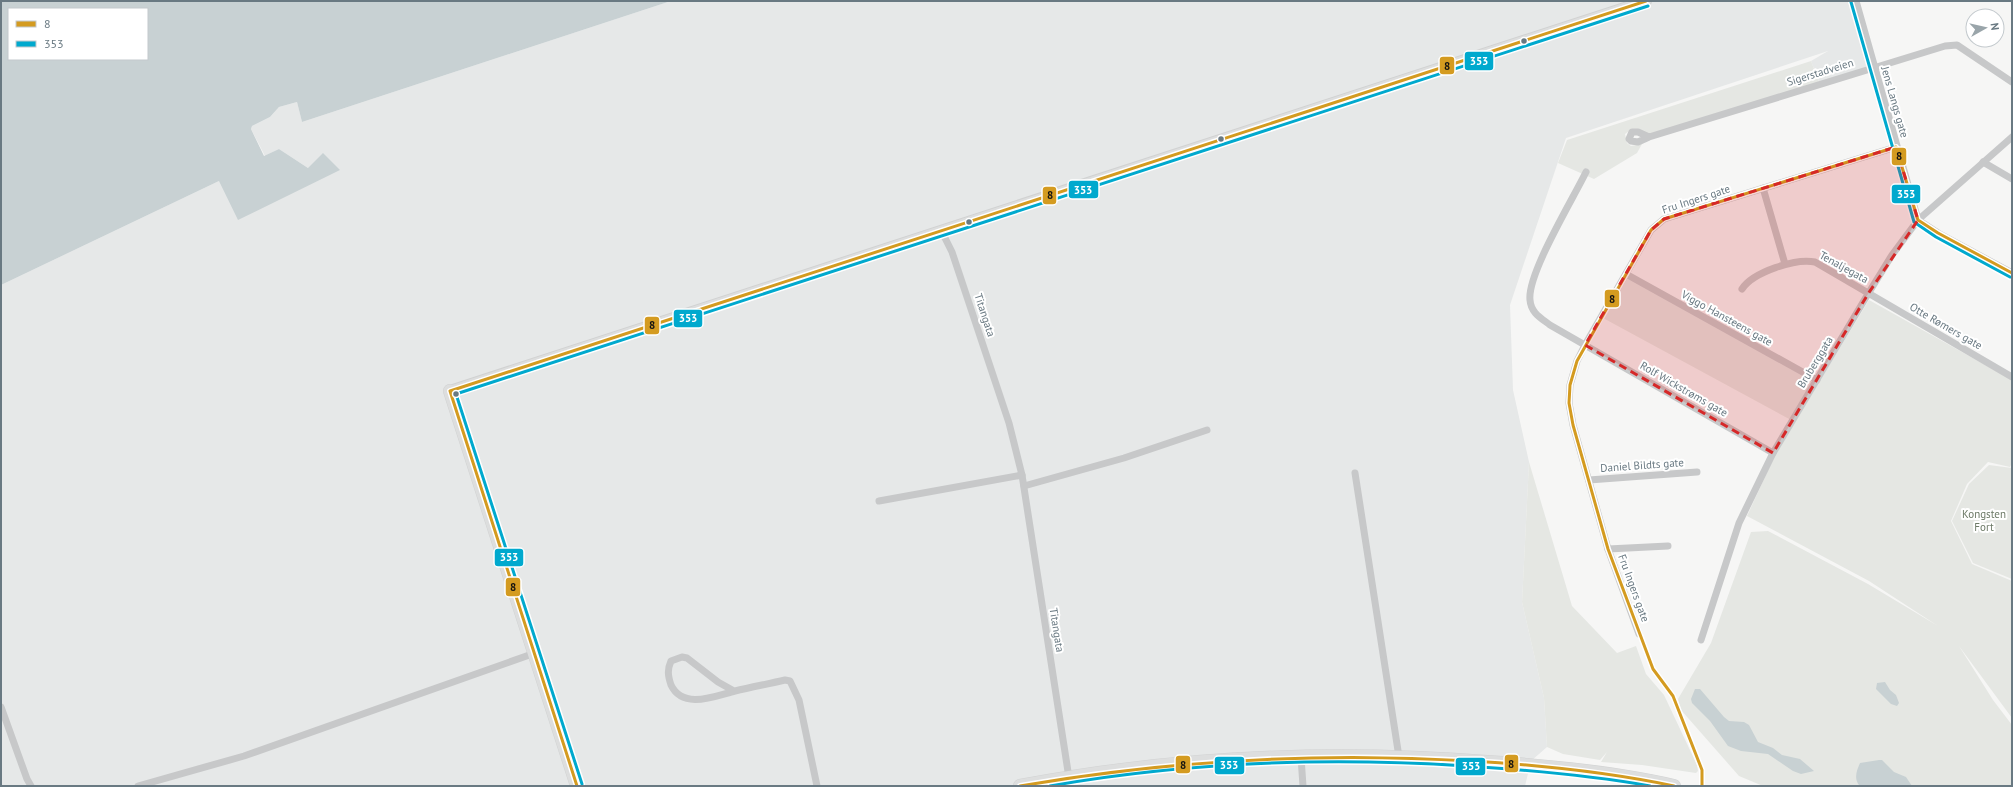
<svg xmlns="http://www.w3.org/2000/svg" width="2013" height="787" font-family="'PT Sans',sans-serif">
	<rect width="100%" height="100%" fill="#f6f6f5"/>
	<!-- built -->
	<path fill="#e6e8e8" d="M 671,1 L 1849,1 L 1867,67 L 1819,82 L 1811,61 L 1828,51 L 1566,138 L 1510,305 L 1513,390 L 1529,462 L 1522,602 L 1544,698 L 1547,747 L 1531,761 L 1525,786 L 1,786 L 1,285 L 219,181 L 308,168 L 279,149 L 265,156 L 251,129 L 252,126 L 270,117 L 279,107 L 297,102 L 302,122 Z"/>
	<!-- green -->
	<g fill="#e5e7e3">
		<path d="M 1811,61 L 1819,82 L 1651,134 L 1632,129 L 1625,134 L 1627,143 L 1631,146 L 1642,144 L 1637,153 L 1594,179 L 1558,163 L 1567,140 Z"/>
		<path d="M 1627,276 L 1815,381 L 1791,420 L 1603,318 Z"/>
		<path d="M 1869,300 L 2012,380 L 2012,463 L 2010,467 L 1988,462 L 1967,484 L 1951,521 L 1972,564 L 2012,581 L 2012,718 L 1959,646 L 1993,700 L 2012,725 L 2012,786 L 1763,786 L 1739,776 L 1681,710 L 1678,699 L 1711,643 L 1751,532 L 1768,531 L 1868,584 L 1938,626 L 1869,581 L 1747,516 L 1776,453 Z"/>
		<path d="M 1529,462 L 1572,606 L 1617,653 L 1636,646 L 1646,674 L 1664,695 L 1697,765 L 1698,771 L 1696,773 L 1642,765 L 1601,762 L 1607,752 L 1600,760 L 1563,754 L 1547,747 L 1544,698 L 1522,602 Z"/>
		<path d="M 1989,465 L 2012,468 L 2012,579 L 1973,563 L 1952,521 L 1969,484 Z"/>
	</g>
	<!-- water -->
	<g fill="#c8d1d3" fill-rule="evenodd">
		<path d="M 1,1 L 671,1 L 302,122 L 297,102 L 279,107 L 270,117 L 252,126 L 251,129 L 264,156 L 279,149 L 308,168 L 323,153 L 340,170 L 238,220 L 219,181 L 1,285 ZM 9,9 L 147,9 L 147,59 L 9,59 Z"/>
		<path d="M 1885,682 L 1890,690 L 1896,695 L 1899,703 L 1897,706 L 1891,704 L 1876,689 L 1877,683 Z"/>
		<path d="M 1695,689 L 1700,689 L 1724,717 L 1729,721 L 1744,722 L 1749,725 L 1758,742 L 1773,748 L 1782,755 L 1800,759 L 1814,771 L 1801,774 L 1793,771 L 1768,754 L 1741,751 L 1728,746 L 1710,721 L 1692,703 L 1691,699 Z"/>
		<path d="M 1879,760 L 1882,760 L 1894,772 L 1906,777 L 1912,786 L 1860,786 C 1853,779 1857,770 1860,763 Z"/>
	</g>
	<g fill="none" stroke-linecap="round" stroke-linejoin="round">
		<defs>
			<path id="secondary" d="M 450,391 L 1646,1"/>
			<g id="highway">
				<path d="M 450,391 L 577,786"/>
				<path d="M 1020,786 C 1173,757 1332,750 1487,762 C 1549,766 1613,772 1674,786"/>
			</g>
		</defs>
		<!-- secondary casing -->
		<use href="#secondary" stroke="#d1d2d2" stroke-width="12"/>
		<!-- highway casing -->
		<use href="#highway" stroke="#d2d3d3" stroke-width="14"/>
		<!-- street -->
		<g stroke="#c7c8c9" stroke-width="7">
			<path d="M 1856,1 L 1918,220 L 1938,233 L 2012,273"/>
			<path d="M 1649,137 L 1638,142 L 1631,141 L 1629,139 L 1632,132 L 1638,132 L 1649,137 L 1945,46 L 1957,45 L 2012,82"/>
			<path d="M 1983,162 L 2012,179"/>
			<path d="M 1586,172 C 1573,199 1527,274 1530,300 C 1531,313 1541,318 1550,325 L 1773,453"/>
			<path d="M 1763,188 L 1785,264"/>
			<path d="M 942,232 L 952,252 L 1009,423 L 1022,475 L 1069,778"/>
			<path d="M 1626,274 L 1817,380"/>
			<path d="M 1742,289 C 1753,272 1796,258 1815,262 L 2012,377"/>
			<path d="M 1355,473 L 1399,757"/>
			<path d="M 1589,480 L 1697,472"/>
			<path d="M 1024,486 L 1124,458 L 1207,430"/>
			<path d="M 879,501 L 1022,475"/>
			<path d="M 1608,549 L 1668,546"/>
			<path d="M 1639,634 L 1608,549 L 1573,425 L 1569,403 L 1570,385 L 1577,361 L 1585,345 L 1651,230 L 1664,219 L 1896,147"/>
			<path d="M 1701,640 L 1739,523 L 1773,453 L 1868,294 L 1892,255 L 1918,220 L 2012,137"/>
			<path d="M 734,691 L 718,682 L 687,658 L 682,657 L 671,661 C 667,670 668,676 671,685 C 683,710 715,696 735,691 C 751,687 768,684 785,680 L 790,681 L 799,700 L 817,786"/>
			<path d="M 1,707 L 27,779 L 31,786"/>
			<path d="M 1301,757 L 1303,786"/>
			<path d="M 138,786 L 244,756 L 535,653"/>
		</g>
		<!-- secondary -->
		<use href="#secondary" stroke="#dddede" stroke-width="10"/>
		<!-- highway -->
		<use href="#highway" stroke="#dddede" stroke-width="13"/>
		<defs>
			<g id="bus-1">
				<path d="M 577,786 L 450,391 L 1646,1"/>
				<path d="M 1020,786 C 1170,760 1319,752 1471,761 C 1539,765 1607,772 1674,786"/>
				<path d="M 1702,786 L 1702,770 L 1673,696 L 1653,669 L 1608,549 L 1573,425 L 1569,403 L 1570,385 L 1577,361 L 1651,230 L 1664,219 L 1896,147 L 1918,220 L 1938,233 L 2012,273"/>
			</g>
			<g id="bus-2">
				<path d="M 1851,2 L 1914,222 L 1936,237 L 2010,277"/>
				<path d="M 582,784 L 456,394 L 1648,6"/>
				<path d="M 1050,786 C 1187,762 1327,757 1466,766 C 1528,770 1589,775 1650,786"/>
			</g>
		</defs>
		<!-- bus-1 casing -->
		<use href="#bus-1" stroke="#fff" stroke-width="6"/>
		<!-- bus-2 casing -->
		<use href="#bus-2" stroke="#fff" stroke-width="6"/>
		<!-- bus-1 -->
		<use href="#bus-1" stroke="#d49b20" stroke-width="3"/>
		<!-- bus-2 -->
		<use href="#bus-2" stroke="#00a9ce" stroke-width="3"/>
	</g>
	<!-- marked area -->
	<path fill="#d62828" fill-opacity="0.2" stroke="#d62828" stroke-width="3" stroke-dasharray="8 5" stroke-linejoin="round" d="M 1896,147 L 1918,220 L 1868,294 L 1773,453 L 1585,345 L 1651,230 L 1664,219 Z"/>
	<!-- markers -->
	<g fill="#697982" stroke="#fff" stroke-width="1.5">
		<circle cx="1524" cy="41" r="3.5"/>
		<circle cx="1221" cy="139" r="3.5"/>
		<circle cx="969" cy="222" r="3.5"/>
		<circle cx="456" cy="394" r="3.5"/>
	</g>
	<g text-anchor="middle" dominant-baseline="central" stroke-width="4" stroke-linejoin="round" paint-order="stroke">
		<!-- street labels -->
		<g font-size="11" fill="#697982" stroke="#fff">
			<text transform="translate(1820 72) rotate(-17)">Sigerstadveien</text>
			<text transform="translate(1895 102) rotate(74)">Jens Langs gate</text>
			<text transform="translate(1696 199) rotate(-18)">Fru Ingers gate</text>
			<text transform="translate(1844 267) rotate(29)">Tenaljegata</text>
			<text transform="translate(985 315) rotate(72)">Titangata</text>
			<text transform="translate(1727 318) rotate(29)">Viggo Hansteens gate</text>
			<text transform="translate(1946 326) rotate(30)">Otte Rømers gate</text>
			<text transform="translate(1815 362) rotate(-59)">Bruberggata</text>
			<text transform="translate(1684 389) rotate(30)">Rolf Wickstrøms gate</text>
			<text transform="translate(1642 465) rotate(-4)">Daniel Bildts gate</text>
			<text transform="translate(1634 588) rotate(70)">Fru Ingers gate</text>
			<text transform="translate(1057 630) rotate(81)">Titangata</text>
		</g>
		<!-- park labels -->
		<g font-size="11" fill="#6d7a67" stroke="#fff">
			<text x="1984" y="514">Kongsten<tspan x="1984" dy="13">Fort</tspan></text>
		</g>
	</g>
	<g stroke="#fff" stroke-width="1.5">
		<rect x="1464" y="51" width="30" height="20" rx="4" fill="#00a9ce"/>
		<rect x="1439" y="56" width="16" height="19" rx="4" fill="#d49b20"/>
		<rect x="1891" y="147" width="16" height="19" rx="4" fill="#d49b20"/>
		<rect x="1068" y="180" width="31" height="19" rx="4" fill="#00a9ce"/>
		<rect x="1891" y="184" width="30" height="20" rx="4" fill="#00a9ce"/>
		<rect x="1042" y="186" width="15" height="19" rx="4" fill="#d49b20"/>
		<rect x="1604" y="289" width="16" height="19" rx="4" fill="#d49b20"/>
		<rect x="673" y="309" width="30" height="19" rx="4" fill="#00a9ce"/>
		<rect x="644" y="316" width="16" height="19" rx="4" fill="#d49b20"/>
		<rect x="494" y="548" width="30" height="19" rx="4" fill="#00a9ce"/>
		<rect x="505" y="577" width="16" height="20" rx="4" fill="#d49b20"/>
		<rect x="1504" y="754" width="15" height="19" rx="4" fill="#d49b20"/>
		<rect x="1175" y="755" width="16" height="19" rx="4" fill="#d49b20"/>
		<rect x="1214" y="756" width="31" height="19" rx="4" fill="#00a9ce"/>
		<rect x="1455" y="757" width="31" height="19" rx="4" fill="#00a9ce"/>
	</g>
	<g font-size="11" text-anchor="middle" font-weight="bold" fill="#fff">
		<text x="1479" y="65">353</text>
		<text x="1083" y="194">353</text>
		<text x="1906" y="198">353</text>
		<text x="688" y="322">353</text>
		<text x="509" y="561">353</text>
		<text x="1229" y="769">353</text>
		<text x="1471" y="770">353</text>
	</g>
	<g font-size="11" text-anchor="middle" font-weight="bold" fill="#111">
		<text x="1447" y="70">8</text>
		<text x="1899" y="160">8</text>
		<text x="1050" y="199">8</text>
		<text x="1612" y="303">8</text>
		<text x="652" y="329">8</text>
		<text x="513" y="591">8</text>
		<text x="1511" y="768">8</text>
		<text x="1183" y="769">8</text>
	</g>
	<!-- border -->
	<rect width="2013" height="787" fill="none" stroke="#697982" stroke-width="4"/>
	<!-- legend -->
	<rect x="8" y="8" width="140" height="52" fill="#ffffff" stroke="#c3c9cd"/>
	<rect x="16" y="21" width="20" height="6" fill="#d49b20" stroke="#c3c9cd"/>
	<text x="44" y="28" font-size="12" fill="#697982">8</text>
	<rect x="16" y="41" width="20" height="6" fill="#00a9ce" stroke="#c3c9cd"/>
	<text x="44" y="48" font-size="12" fill="#697982">353</text>
	<!-- north arrow -->
	<g transform="translate(1985 28) rotate(82)"><circle r="19" fill="#ffffff" stroke="#c3c9cd"/>
	<path d="M0-3L7 15L0 10L-7 15Z" fill="#9aa5aa"/>
	<text y="-6" font-size="11" font-weight="bold" text-anchor="middle" fill="#697982">N</text>
	</g>
</svg>
